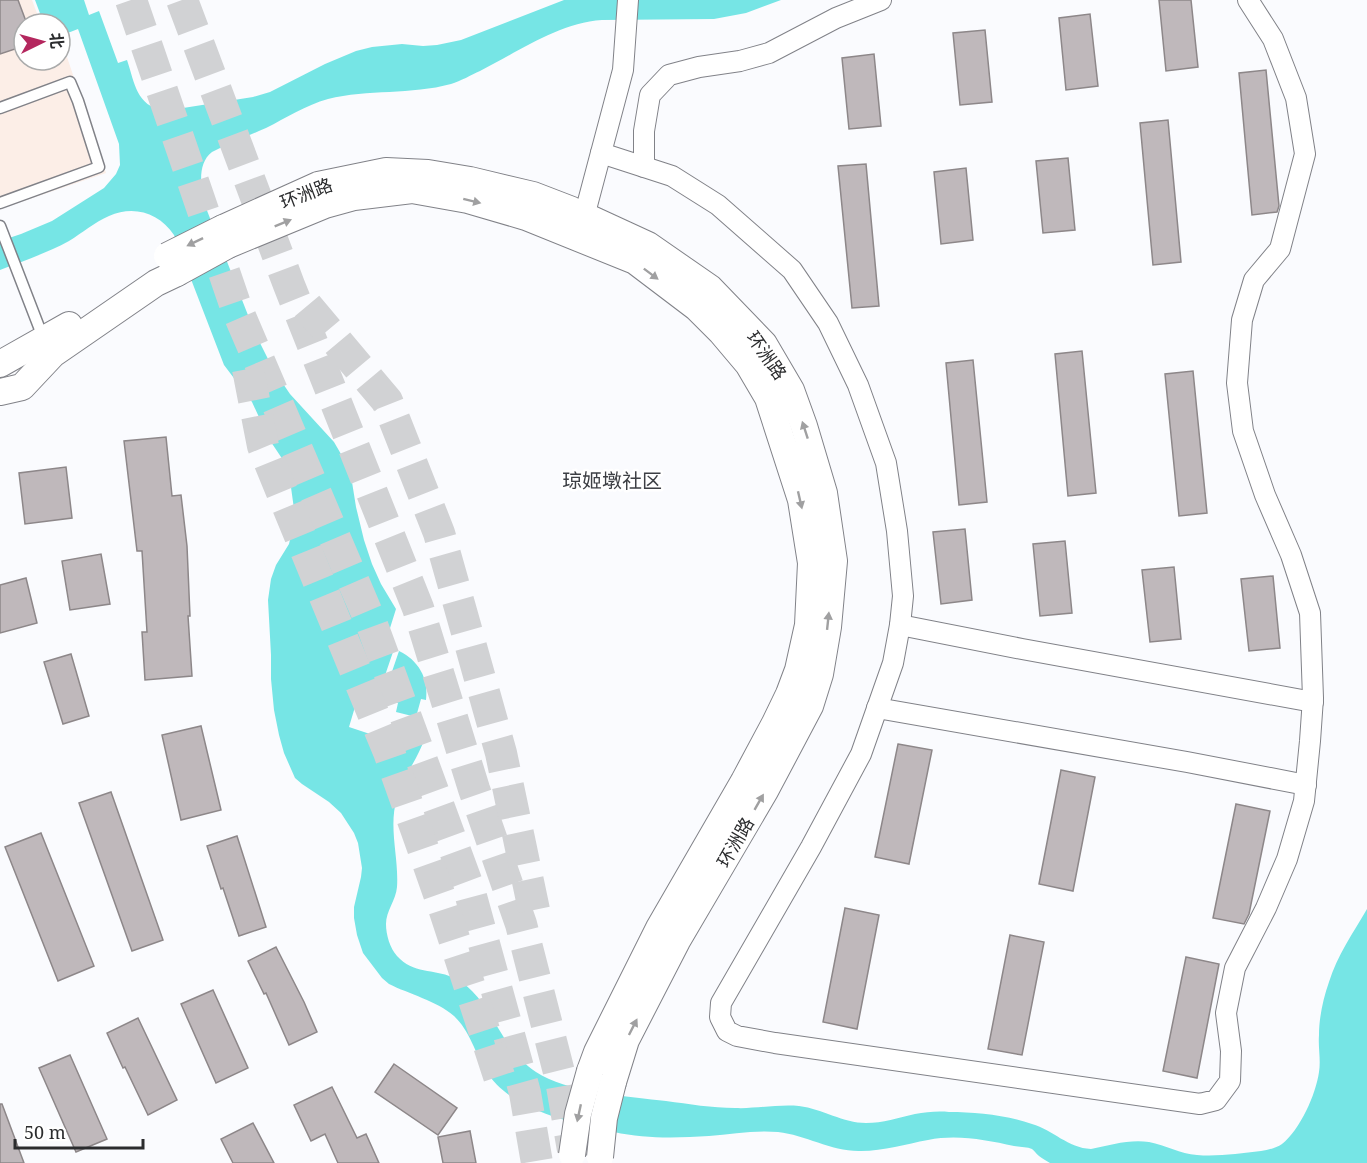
<svg xmlns="http://www.w3.org/2000/svg" width="1367" height="1163" font-family="'Noto Serif','Noto Sans SC',serif">
	<rect width="100%" height="100%" fill="#fafbfe"/>
	<!-- commercial -->
	<path fill="#fceee7" d="M 0,0 L 32,0 L 41,24 L 24,24 L 24,60 L 54,60 L 55,61 L 67,57 L 106,173 L 0,209 Z"/>
	<!-- water -->
	<g fill="#76e5e5">
		<path d="M 35,0 L 84,0 L 89,15 L 99,11 L 118,63 L 127,60 C 135,84 136,105 164,111 L 253,97 L 270,92 L 325,64 L 356,51 L 372,47 L 402,44 L 423,46 L 437,45 L 461,40 L 564,0 L 781,0 L 746,13 L 714,19 L 602,20 C 558,23 518,52 480,71 C 471,75 461,81 451,84 C 411,95 368,89 328,99 C 306,105 286,118 266,128 C 248,136 229,143 212,152 C 196,164 201,191 206,208 L 255,333 L 273,369 L 290,394 L 334,442 L 345,461 L 352,482 L 356,507 L 364,540 L 372,564 L 381,584 L 396,609 L 385,644 L 394,649 L 378,696 L 360,690 L 349,727 L 388,740 L 395,722 L 413,727 L 411,736 L 424,740 C 417,760 403,777 397,798 C 388,827 399,857 397,887 C 396,900 386,911 386,924 C 386,935 390,948 397,956 C 413,974 434,969 452,977 C 460,980 466,985 472,991 C 485,1004 493,1020 503,1036 C 511,1050 523,1063 536,1072 C 565,1092 631,1097 666,1101 C 689,1104 712,1108 735,1108 C 756,1109 778,1104 799,1106 C 823,1109 843,1123 866,1123 C 883,1123 898,1118 915,1114 C 926,1112 938,1111 949,1112 C 976,1112 1006,1115 1032,1124 C 1053,1130 1068,1148 1091,1149 C 1110,1145 1130,1139 1149,1142 C 1166,1145 1180,1154 1197,1155 C 1218,1157 1240,1153 1261,1151 C 1268,1150 1276,1148 1282,1144 C 1300,1130 1316,1094 1319,1072 C 1321,1060 1318,1048 1319,1035 C 1319,1018 1323,999 1329,982 C 1337,956 1353,933 1367,909 L 1367,1163 L 1050,1163 C 1046,1161 1042,1158 1039,1156 C 1036,1154 1035,1151 1032,1149 C 1027,1147 1019,1147 1014,1146 C 986,1140 957,1134 928,1140 C 906,1144 884,1151 861,1151 C 832,1152 806,1135 778,1132 C 755,1130 732,1134 709,1136 C 678,1138 645,1139 614,1132 C 571,1122 511,1111 486,1071 C 475,1053 470,1031 454,1016 C 437,1001 409,994 389,984 L 382,978 L 363,953 L 357,935 L 354,918 L 354,907 L 361,877 L 362,868 L 358,843 L 354,833 L 341,813 L 329,802 L 302,784 L 295,778 L 284,753 L 279,735 L 274,710 L 271,679 L 271,655 L 268,600 L 271,579 L 276,565 L 289,544 L 294,522 L 294,509 L 289,473 L 285,463 L 269,439 L 252,402 L 224,365 L 174,235 C 159,213 134,205 109,216 C 95,222 82,233 69,241 C 47,253 23,261 0,270 L 0,241 L 21,234 L 52,221 L 104,188 L 116,174 L 120,165 L 119,144 L 78,29 L 60,36 L 60,24 L 44,24 Z"/>
		<path d="M 399,651 C 418,660 429,678 426,700 L 421,699 L 416,717 L 396,712 L 398,703 L 383,698 Z"/>
	</g>
	<!-- building -->
	<g fill="#bfb8bb" stroke="#8d8789" stroke-width="1.5">
		<path d="M 0,0 L 18,0 L 27,24 L 24,24 L 24,46 L 0,54 Z"/>
		<path d="M 1159,0 L 1191,0 L 1198,67 L 1166,71 Z"/>
		<path d="M 1090,14 L 1098,86 L 1066,90 L 1059,18 Z"/>
		<path d="M 985,30 L 992,102 L 960,105 L 953,33 Z"/>
		<path d="M 874,54 L 881,126 L 849,129 L 842,58 Z"/>
		<path d="M 1266,70 L 1279,206 L 1277,212 L 1252,215 L 1239,73 Z"/>
		<path d="M 1168,120 L 1181,262 L 1153,265 L 1140,123 Z"/>
		<path d="M 1068,158 L 1075,230 L 1043,233 L 1036,161 Z"/>
		<path d="M 866,164 L 879,306 L 852,308 L 838,166 Z"/>
		<path d="M 966,168 L 973,240 L 941,244 L 934,172 Z"/>
		<path d="M 1082,351 L 1096,493 L 1068,496 L 1055,354 Z"/>
		<path d="M 973,360 L 987,502 L 959,505 L 946,363 Z"/>
		<path d="M 1193,371 L 1207,513 L 1179,516 L 1165,374 Z"/>
		<path d="M 166,437 L 172,496 L 181,495 L 187,546 L 190,616 L 188,616 L 192,676 L 145,680 L 142,632 L 147,632 L 142,551 L 137,551 L 124,441 Z"/>
		<path d="M 66,467 L 72,518 L 25,524 L 19,473 Z"/>
		<path d="M 965,529 L 972,600 L 941,604 L 933,532 Z"/>
		<path d="M 1065,541 L 1072,613 L 1040,616 L 1033,544 Z"/>
		<path d="M 101,554 L 110,604 L 70,610 L 62,561 Z"/>
		<path d="M 1174,567 L 1181,639 L 1150,642 L 1142,570 Z"/>
		<path d="M 1273,576 L 1280,648 L 1249,651 L 1241,579 Z"/>
		<path d="M 26,578 L 37,623 L 0,633 L 0,585 Z"/>
		<path d="M 71,654 L 89,716 L 63,724 L 44,662 Z"/>
		<path d="M 201,726 L 221,810 L 181,820 L 162,735 Z"/>
		<path d="M 898,744 L 932,750 L 909,864 L 875,857 Z"/>
		<path d="M 1061,770 L 1095,777 L 1073,891 L 1039,884 Z"/>
		<path d="M 111,792 L 163,940 L 132,951 L 79,803 Z"/>
		<path d="M 1236,804 L 1270,811 L 1249,914 L 1244,924 L 1213,918 Z"/>
		<path d="M 41,833 L 94,966 L 58,981 L 5,847 Z"/>
		<path d="M 237,836 L 266,927 L 239,936 L 223,888 L 221,889 L 207,846 Z"/>
		<path d="M 845,908 L 879,915 L 857,1029 L 823,1022 Z"/>
		<path d="M 1010,935 L 1044,942 L 1022,1055 L 988,1049 Z"/>
		<path d="M 276,947 L 304,1002 L 317,1032 L 289,1045 L 266,993 L 264,994 L 248,961 Z"/>
		<path d="M 1186,957 L 1219,964 L 1197,1078 L 1163,1071 Z"/>
		<path d="M 213,990 L 248,1068 L 216,1083 L 181,1004 Z"/>
		<path d="M 138,1018 L 177,1100 L 148,1115 L 125,1067 L 123,1068 L 107,1033 Z"/>
		<path d="M 70,1055 L 107,1139 L 76,1152 L 39,1068 Z"/>
		<path d="M 394,1064 L 457,1108 L 438,1135 L 375,1092 Z"/>
		<path d="M 332,1087 L 357,1138 L 366,1134 L 379,1163 L 338,1163 L 325,1134 L 311,1141 L 294,1105 Z"/>
		<path d="M 0,1104 L 2,1104 L 24,1163 L 0,1163 Z"/>
		<path d="M 253,1123 L 274,1163 L 233,1163 L 221,1139 Z"/>
		<path d="M 470,1131 L 476,1163 L 443,1163 L 438,1137 Z"/>
	</g>
	<g fill="none" stroke-linecap="round" stroke-linejoin="round">
		<!-- primary-tunnel -->
		<g stroke="#d1d2d4" stroke-width="32" stroke-dasharray="32 16" stroke-linecap="butt">
			<path d="M 131,0 L 236,307 L 372,625 L 469,889 L 525,1093 L 537,1163"/>
			<path d="M 182,0 L 289,285 L 418,608 L 474,789 L 521,924 L 561,1080 L 573,1150"/>
			<path d="M 307,306 L 387,401 L 439,533 L 501,753 L 534,910"/>
			<path d="M 248,369 L 263,446 L 389,752 L 444,908 L 501,1082"/>
		</g>
		<defs>
			<g id="service">
				<path d="M 0,108 L 70,82 L 78,101 L 99,167 L 0,203"/>
				<path d="M 0,226 L 44,340"/>
			</g>
			<g id="minor">
				<path d="M 601,153 L 672,176 L 718,205 L 792,270 L 828,323 L 858,385 L 886,463 L 897,531 L 903,596 L 900,625 L 893,663 L 861,754 L 811,847 L 721,1003 L 720,1017 L 727,1031 L 737,1036 L 775,1043 L 1200,1104 L 1216,1100 L 1230,1081 L 1231,1051 L 1226,1013 L 1235,968 L 1266,908 L 1287,859 L 1304,801 L 1310,741 L 1313,698 L 1310,613 L 1291,555 L 1265,495 L 1243,431 L 1237,383 L 1242,320 L 1254,280 L 1280,249 L 1305,154 L 1296,98 L 1273,39 L 1248,0"/>
				<path d="M 644,167 L 644,131 L 650,95 L 669,75 L 699,67 L 740,61 L 769,53 L 836,18 L 881,0"/>
				<path d="M 581,228 L 623,70 L 628,0"/>
				<path d="M 900,625 L 1022,649 L 1313,702"/>
				<path d="M 877,708 L 1187,762 L 1306,785"/>
			</g>
			<g id="tertiary">
				<path d="M 223,228 L 318,185 L 386,171 L 428,173 L 470,180 L 533,195 L 572,210 L 648,245 L 710,288 L 764,344 L 791,390 L 804,426 L 824,493 L 834,561 L 828,627 L 820,674 L 810,706 L 765,791 L 677,941 L 626,1040 L 613,1082"/>
				<path d="M 228,245 L 325,205 L 354,197 L 412,190 L 468,200 L 526,217 L 635,261 L 697,308 L 721,332 L 748,364 L 768,398 L 801,500 L 811,563 L 808,625 L 798,670 L 789,694 L 775,723 L 744,781 L 659,928 L 597,1052 L 590,1071"/>
				<path d="M 0,364 L 69,325"/>
				<path d="M 0,392 L 22,387 L 53,354 L 156,283 L 177,273"/>
			</g>
		</defs>
		<!-- service casing -->
		<use href="#service" stroke="#818288" stroke-width="13"/>
		<!-- minor casing -->
		<use href="#minor" stroke="#818288" stroke-width="22"/>
		<!-- tertiary casing -->
		<use href="#tertiary" stroke="#818288" stroke-width="28"/>
		<!-- service -->
		<use href="#service" stroke="#fff" stroke-width="10"/>
		<!-- minor -->
		<use href="#minor" stroke="#fff" stroke-width="20"/>
		<!-- tertiary -->
		<use href="#tertiary" stroke="#fff" stroke-width="26"/>
		<defs>
			<g id="tertiary-bridge">
				<path d="M 167,256 L 223,228"/>
				<path d="M 177,273 L 228,245"/>
				<path d="M 572,1155 L 578,1114 L 590,1071"/>
				<path d="M 600,1157 L 604,1118 L 613,1082"/>
			</g>
		</defs>
		<!-- tertiary-bridge casing -->
		<use href="#tertiary-bridge" stroke="#818288" stroke-width="28" stroke-linecap="butt"/>
		<!-- tertiary-bridge -->
		<use href="#tertiary-bridge" stroke="#fff" stroke-width="26"/>
	</g>
	<!-- one-way arrows -->
	<defs><path id="oneway-solid" d="M-6-.8H1V-3.2L6.5 0L1 3.2V.8H-6Z" transform="scale(1.5)"/></defs>
	<g fill="#a0a0a1">
		<use href="#oneway-solid" transform="translate(472 201) rotate(14)"/>
		<use href="#oneway-solid" transform="translate(283 223) rotate(-22)"/>
		<use href="#oneway-solid" transform="translate(195 242) rotate(154)"/>
		<use href="#oneway-solid" transform="translate(651 274) rotate(37)"/>
		<use href="#oneway-solid" transform="translate(805 430) rotate(-108)"/>
		<use href="#oneway-solid" transform="translate(800 500) rotate(77)"/>
		<use href="#oneway-solid" transform="translate(828 621) rotate(-84)"/>
		<use href="#oneway-solid" transform="translate(759 802) rotate(-60)"/>
		<use href="#oneway-solid" transform="translate(633 1027) rotate(-63)"/>
		<use href="#oneway-solid" transform="translate(579 1113) rotate(102)"/>
	</g>
	<g text-anchor="middle" dominant-baseline="central" stroke-width="5" stroke-linejoin="round" paint-order="stroke">
		<!-- street labels -->
		<g font-size="18" fill="#2b2c2e" stroke="#fff">
			<text transform="translate(306 193) rotate(-21)">环洲路</text>
			<text transform="translate(767 355) rotate(55)">环洲路</text>
			<text transform="translate(735 842) rotate(-60)">环洲路</text>
		</g>
		<!-- neighbourhood labels -->
		<g font-size="20" fill="#3d3f44" stroke="#fff">
			<text x="612" y="480">琼姬墩社区</text>
		</g>
	</g>
	<!-- north arrow -->
	<g transform="translate(42 42) rotate(85)"><circle r="28" fill="#ffffff" stroke="#aaabab" stroke-width="1.5"/>
	<path d="M0-4.5L10 22L0 15L-10 22Z" fill="#b4275e"/>
	<text y="-9" font-size="16" font-weight="bold" text-anchor="middle" fill="#2b2c2e">北</text>
	</g>
	<!-- scale -->
	<path d="M15 1139v9h128v-9" fill="none" stroke="#2b2c2e" stroke-width="3"/>
	<text x="24" y="1139" font-size="18" fill="#2b2c2e" stroke="#ffffff" stroke-width="4.5" paint-order="stroke">50 m</text>
</svg>
